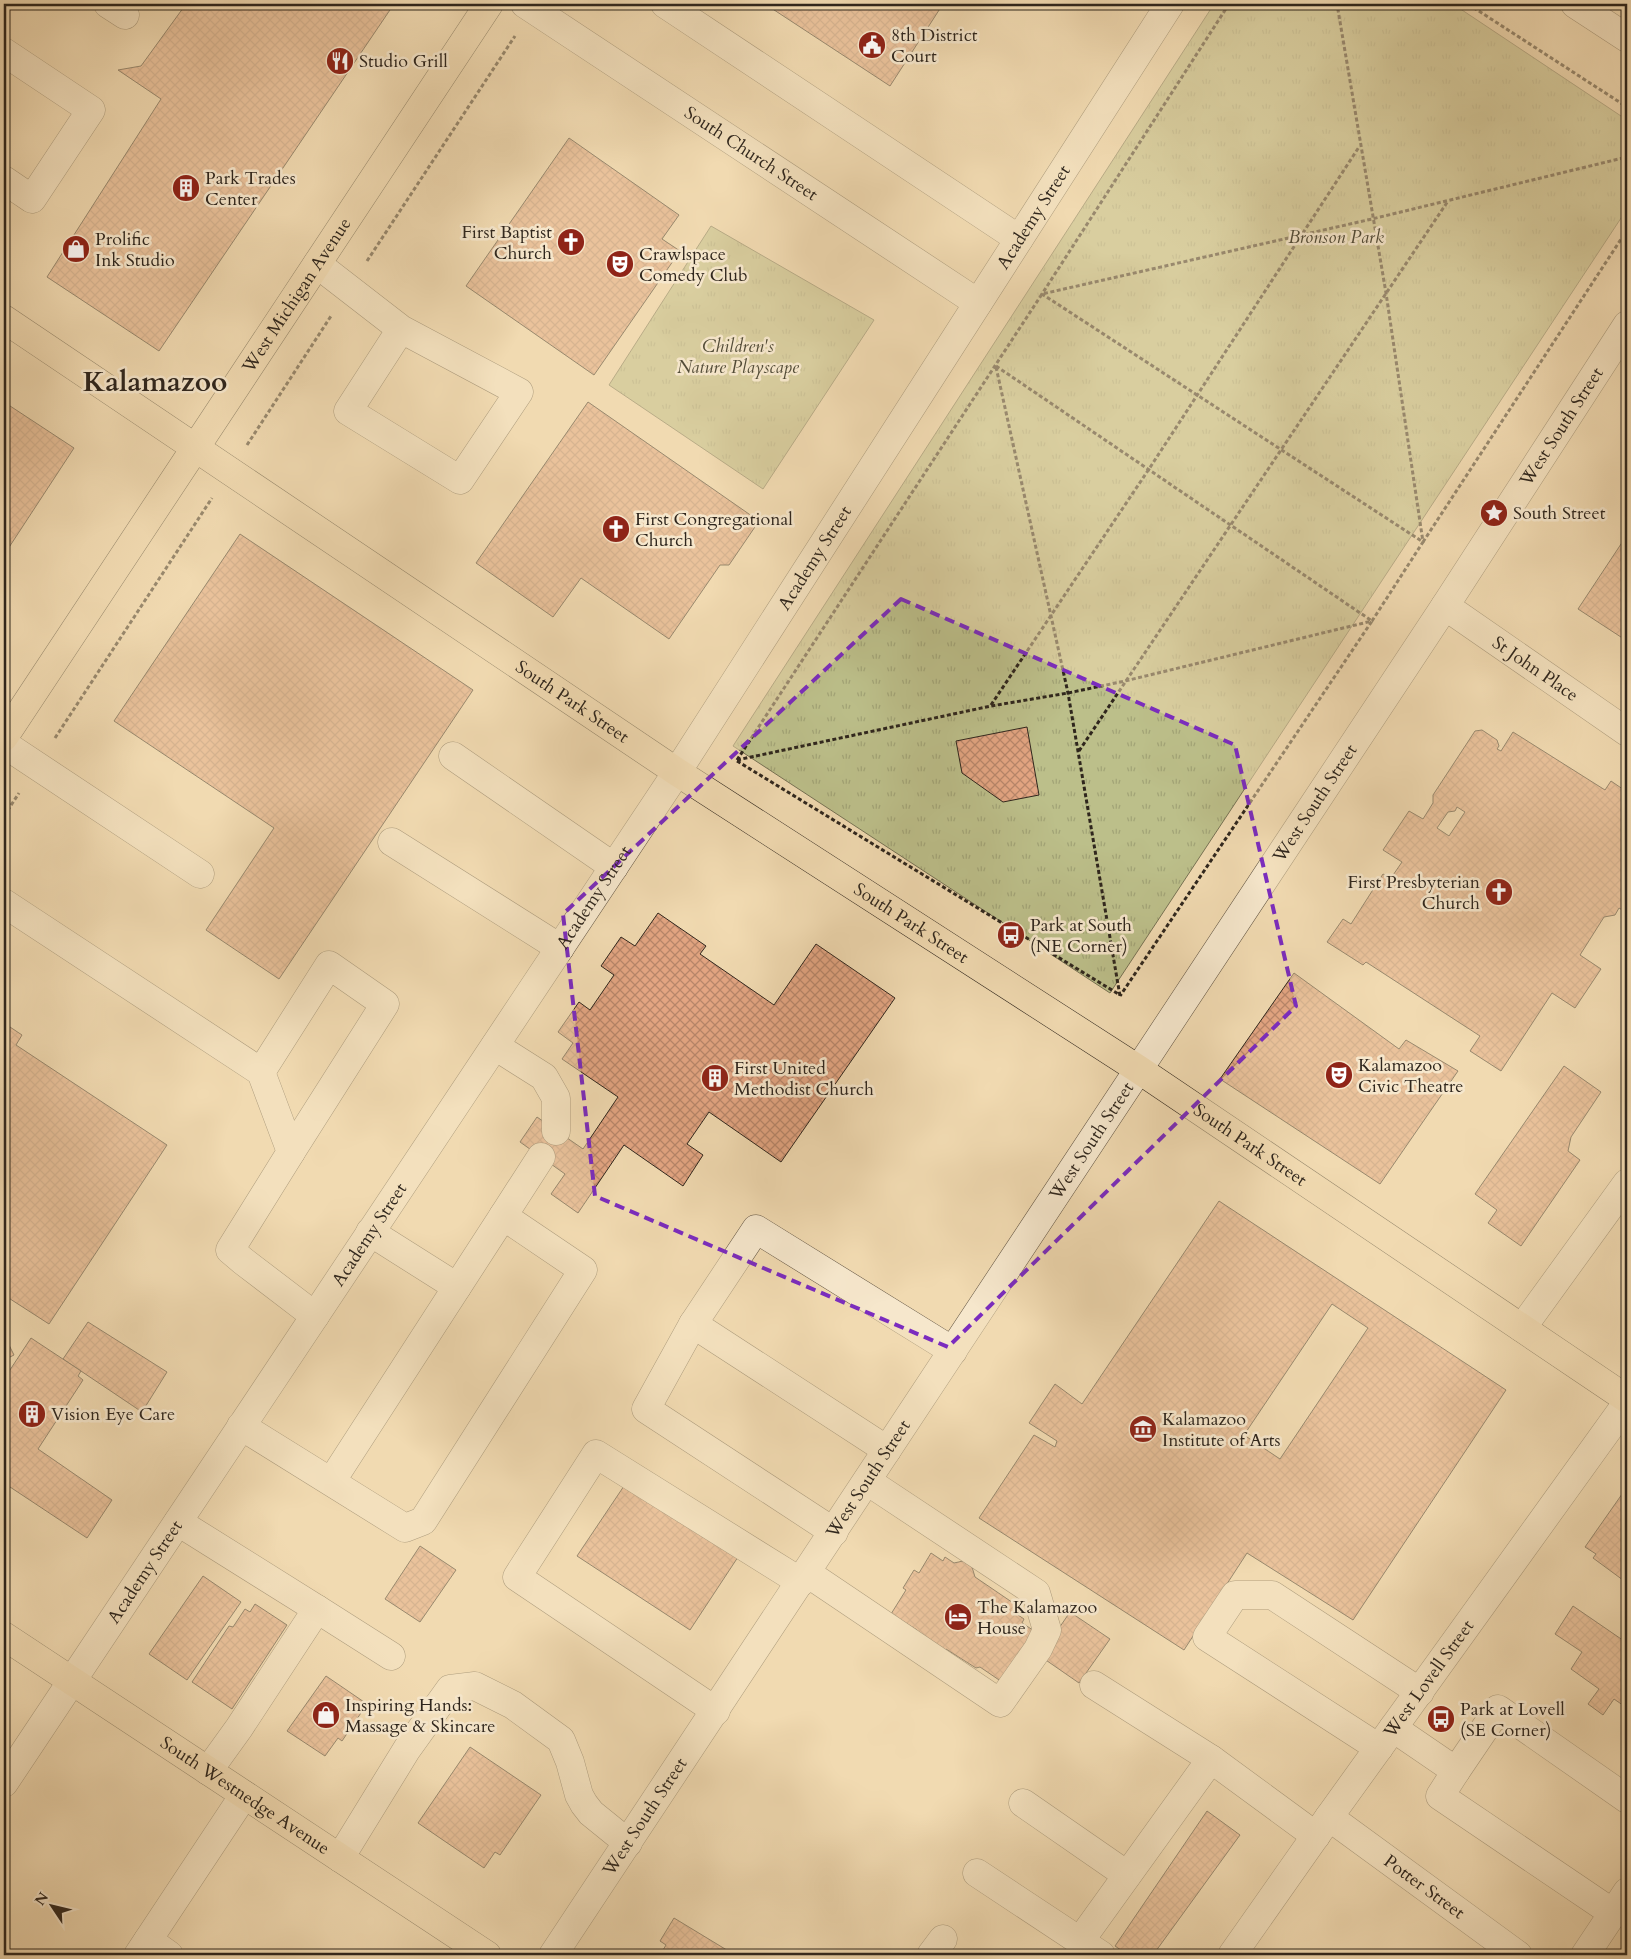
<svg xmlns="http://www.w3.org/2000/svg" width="1631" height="1959" font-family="Cardo,serif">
	<defs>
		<pattern id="grass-tufts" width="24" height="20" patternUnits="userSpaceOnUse" patternTransform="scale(1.25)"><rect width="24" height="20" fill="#bcbf8a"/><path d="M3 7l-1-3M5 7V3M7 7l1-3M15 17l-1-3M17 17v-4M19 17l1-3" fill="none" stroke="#a2a477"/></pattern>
		<pattern id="building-cross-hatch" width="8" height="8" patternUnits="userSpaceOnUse" patternTransform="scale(1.25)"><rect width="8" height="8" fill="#e3a582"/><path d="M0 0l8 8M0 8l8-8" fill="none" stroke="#b8866a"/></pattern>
	</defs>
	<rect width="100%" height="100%" fill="#f1dab1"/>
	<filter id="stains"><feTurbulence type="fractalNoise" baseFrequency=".004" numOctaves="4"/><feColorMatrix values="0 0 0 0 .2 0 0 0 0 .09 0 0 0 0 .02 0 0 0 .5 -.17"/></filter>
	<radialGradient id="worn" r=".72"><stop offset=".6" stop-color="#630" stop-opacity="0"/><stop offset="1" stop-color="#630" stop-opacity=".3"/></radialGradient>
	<!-- grass -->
	<g fill="url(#grass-tufts)" stroke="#767254">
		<path d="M 1214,4 L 1453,4 L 1627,120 L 1627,209 L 1110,993 L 733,746 Z"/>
		<path d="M 711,226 L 874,320 L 763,489 L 609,385 Z"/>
	</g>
	<!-- building -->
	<g fill="url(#building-cross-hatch)" stroke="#2f261d" fill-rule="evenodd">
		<path d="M 186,4 L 394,4 L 159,351 L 47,277 L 161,99 L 118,70 L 141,66 Z"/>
		<path d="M 765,4 L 943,4 L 890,86 Z"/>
		<path d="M 569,138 L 679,215 L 662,239 L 680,251 L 594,375 L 466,286 Z"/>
		<path d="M 4,402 L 74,448 L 4,555 Z"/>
		<path d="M 588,402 L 759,521 L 729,565 L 720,565 L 669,639 L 581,578 L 553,617 L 476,563 Z"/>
		<path d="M 240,534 L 473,690 L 279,979 L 206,930 L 274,828 L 114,721 Z"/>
		<path d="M 1627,535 L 1627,641 L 1578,609 Z"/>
		<path d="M 1027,727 L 1039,795 L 1003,802 L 962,773 L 956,741 Z"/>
		<path d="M 1482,730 L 1497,740 L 1499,746 L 1497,749 L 1501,751 L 1513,732 L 1605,790 L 1611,781 L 1627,792 L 1627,906 L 1624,911 L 1619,908 L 1615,915 L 1604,917 L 1580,955 L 1601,969 L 1575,1008 L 1552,993 L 1501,1071 L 1470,1051 L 1480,1036 L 1366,962 L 1363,965 L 1327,942 L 1343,919 L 1351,924 L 1383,874 L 1391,878 L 1402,862 L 1383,850 L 1409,811 L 1423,819 L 1433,803 L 1433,795 L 1475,731 ZM 1457,807 L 1465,812 L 1449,836 L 1437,828 L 1448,812 L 1455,811 Z"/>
		<path d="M 658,913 L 706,946 L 700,954 L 774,1005 L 816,944 L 895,998 L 781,1162 L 709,1112 L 687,1144 L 703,1155 L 683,1186 L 624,1145 L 578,1213 L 551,1194 L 565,1174 L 520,1142 L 537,1117 L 583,1149 L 618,1097 L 562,1059 L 573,1043 L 558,1032 L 579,1002 L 590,1010 L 614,975 L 601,966 L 621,937 L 635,946 Z"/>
		<path d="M 1294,973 L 1399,1049 L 1406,1040 L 1458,1071 L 1380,1184 L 1220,1079 Z"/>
		<path d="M 4,1023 L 22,1035 L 16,1045 L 167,1145 L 49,1324 L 4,1295 Z"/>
		<path d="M 1564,1066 L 1601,1092 L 1571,1137 L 1568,1151 L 1580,1160 L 1521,1246 L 1488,1223 L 1497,1210 L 1475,1194 Z"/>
		<path d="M 1219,1201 L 1506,1390 L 1353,1620 L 1247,1553 L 1184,1650 L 979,1518 L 1034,1435 L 1055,1447 L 1057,1441 L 1029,1423 L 1055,1384 L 1082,1404 ZM 1332,1304 L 1368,1328 L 1280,1459 L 1244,1435 Z"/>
		<path d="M 88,1322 L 167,1372 L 142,1412 L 63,1359 Z"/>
		<path d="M 4,1335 L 14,1355 L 4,1360 Z"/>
		<path d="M 31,1338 L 81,1371 L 78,1376 L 83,1380 L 38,1449 L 112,1500 L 87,1538 L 4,1483 L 4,1379 Z"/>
		<path d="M 626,1483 L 738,1557 L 690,1630 L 577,1556 Z"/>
		<path d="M 1627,1487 L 1627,1583 L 1593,1558 L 1596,1554 L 1585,1547 Z"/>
		<path d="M 420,1546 L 456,1570 L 420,1622 L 385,1599 Z"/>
		<path d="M 931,1553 L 943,1561 L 945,1557 L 954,1563 L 963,1561 L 972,1567 L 975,1577 L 1022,1609 L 1018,1615 L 1024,1619 L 1022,1623 L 1039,1634 L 1005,1684 L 980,1667 L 976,1668 L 946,1649 L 943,1653 L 915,1635 L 917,1630 L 891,1614 L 906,1590 L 903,1588 L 914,1570 L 919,1573 Z"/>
		<path d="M 203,1576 L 241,1602 L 187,1680 L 149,1654 Z"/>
		<path d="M 255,1604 L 287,1625 L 232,1709 L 192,1682 L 229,1626 L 233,1627 L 245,1609 L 250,1612 Z"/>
		<path d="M 1573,1606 L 1627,1643 L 1627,1708 L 1614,1699 L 1603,1715 L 1588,1704 L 1599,1689 L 1571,1669 L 1582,1652 L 1555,1634 Z"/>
		<path d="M 1070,1612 L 1110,1639 L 1079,1683 L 1040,1656 Z"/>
		<path d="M 326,1676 L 367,1704 L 342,1741 L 338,1738 L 325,1756 L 287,1731 Z"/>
		<path d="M 470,1747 L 541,1795 L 500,1855 L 495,1852 L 484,1868 L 418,1823 Z"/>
		<path d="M 1207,1811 L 1240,1835 L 1153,1955 L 1128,1955 L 1115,1946 Z"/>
		<path d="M 674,1918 L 735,1955 L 660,1955 L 666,1945 L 660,1941 Z"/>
	</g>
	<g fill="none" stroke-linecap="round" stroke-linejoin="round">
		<defs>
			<g id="minor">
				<path d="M 108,4 L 125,15"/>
				<path id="s1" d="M 525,4 L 978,303"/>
				<path d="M 665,4 L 1019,239"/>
				<path d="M 1575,4 L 1627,38"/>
				<path d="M 4,52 L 91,110 L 32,199 L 4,180"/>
				<path d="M 317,264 L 401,329 L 519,392 L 460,480 L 348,411 L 401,329"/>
				<path id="s2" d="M 1445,606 L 1627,732"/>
				<path d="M 4,744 L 200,874"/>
				<path d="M 453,756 L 614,867"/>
				<path d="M 392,842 L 560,948"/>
				<path d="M 4,903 L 261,1072 L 291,1152 L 230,1250 L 243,1261 L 315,1316"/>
				<path d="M 495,1046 L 544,1077 L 556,1098 L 556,1131"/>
				<path d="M 261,1072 L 329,965 L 385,1004 L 291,1152"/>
				<path d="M 503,1216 L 541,1157"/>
				<path d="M 370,1232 L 457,1287"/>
				<path d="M 693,1324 L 646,1409 L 834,1532"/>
				<path d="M 1522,1328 L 1627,1183"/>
				<path d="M 241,1426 L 405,1528 L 423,1521 L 583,1270 L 503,1216 L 331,1482"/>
				<path d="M 887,1450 L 693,1324 L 756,1229 L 953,1351"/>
				<path d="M 178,1522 L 317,1609 L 239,1728 L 208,1771"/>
				<path d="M 807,1573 L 1000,1703 L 1038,1649 L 1047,1630 L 1036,1593 L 867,1481"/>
				<path d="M 317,1609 L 391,1656"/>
				<path d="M 1094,1685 L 1211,1759 L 1316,1836"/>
				<path d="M 716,1711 L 517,1577 L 596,1454 L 801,1582"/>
				<path d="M 1393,1728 L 1456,1771 L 1498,1709 L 1627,1799"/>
				<path d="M 1379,1748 L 1207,1637 L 1235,1595 L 1272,1595 L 1420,1692"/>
				<path d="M 1456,1771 L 1440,1796 L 1613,1913"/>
				<path id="s3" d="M 4,1783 L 677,772 L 1170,4"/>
				<path d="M 1023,1803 L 1127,1875"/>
				<path id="s4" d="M 1329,1817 L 1518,1955"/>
				<path d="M 340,1858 L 407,1749 L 450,1689 L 475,1686 L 513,1705 L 561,1740 L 570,1762 L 579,1795 L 584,1804 L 591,1813 L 628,1843"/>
				<path d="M 977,1873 L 1101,1955"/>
				<path d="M 148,1940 L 169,1955"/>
				<path d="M 1080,1941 L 1211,1759"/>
				<path d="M 138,1955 L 244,1795"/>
				<path id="s5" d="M 553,1955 L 1445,606 L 1627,325"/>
				<path d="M 931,1955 L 943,1939"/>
				<path id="s6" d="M 1232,1955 L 1329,1817 L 1627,1403"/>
				<path d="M 1585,1955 L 1627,1892"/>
			</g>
			<g id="major">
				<path id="s7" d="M 4,319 L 677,772 L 1138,1069 L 1627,1399"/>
				<path id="s8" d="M 4,737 L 489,4"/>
				<path id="s9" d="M 4,1636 L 487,1955"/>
			</g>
		</defs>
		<!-- minor casing -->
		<use href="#minor" stroke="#605342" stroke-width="29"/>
		<!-- major casing -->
		<use href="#major" stroke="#2f261d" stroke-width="29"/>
		<!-- path -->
		<g stroke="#2f261d" stroke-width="3" stroke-dasharray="4 2.5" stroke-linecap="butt">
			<path d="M 1229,4 L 1042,294 L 1423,542 L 1627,230"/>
			<path d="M 1468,4 L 1627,107"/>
			<path d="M 367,261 L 515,36"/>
			<path d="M 996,366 L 1372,621 L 1120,996"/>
			<path d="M 996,367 L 1068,693 L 1120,996"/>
			<path d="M 247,445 L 331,316"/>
			<path d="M 991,705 L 1149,469 L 1359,147"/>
			<path d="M 55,738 L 212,498"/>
			<path d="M 1079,751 L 1448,201"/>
			<path d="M 737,760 L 991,706 L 1068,693 L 1125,681 L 1372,621 L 1423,542 L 1386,293 L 1337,4"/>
			<path d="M 737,760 L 1042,294 L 1372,219 L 1627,157"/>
			<path d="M 737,761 L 1120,995"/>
			<path d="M 4,816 L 19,793"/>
		</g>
		<!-- minor -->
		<use href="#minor" stroke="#f6e7cc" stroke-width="28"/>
		<!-- major -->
		<use href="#major" stroke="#f1dab1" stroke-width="28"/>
	</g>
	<!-- marked area -->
	<path d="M0 0H1631V1959H0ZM 901,599 L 1235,745 L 1296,1006 L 948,1347 L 595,1196 L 563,914 Z" fill="#f1dab1" fill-opacity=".55" fill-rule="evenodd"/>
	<path fill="none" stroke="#7b2cbf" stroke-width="4" stroke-dasharray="10 6" stroke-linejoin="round" d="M 901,599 L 1235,745 L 1296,1006 L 948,1347 L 595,1196 L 563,914 Z"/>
	<!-- icons -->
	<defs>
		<symbol id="civic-disc" viewBox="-11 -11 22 22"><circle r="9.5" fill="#8f2418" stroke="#f6e7cc"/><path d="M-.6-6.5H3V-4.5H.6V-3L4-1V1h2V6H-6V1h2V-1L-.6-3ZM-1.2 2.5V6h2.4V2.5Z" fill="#fff"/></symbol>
		<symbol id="restaurant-disc" viewBox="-11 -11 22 22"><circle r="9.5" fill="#8f2418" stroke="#f6e7cc"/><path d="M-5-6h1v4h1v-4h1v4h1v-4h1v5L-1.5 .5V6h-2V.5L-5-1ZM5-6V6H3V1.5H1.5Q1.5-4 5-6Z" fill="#fff"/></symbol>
		<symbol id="building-disc" viewBox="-11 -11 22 22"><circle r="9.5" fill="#8f2418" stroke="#f6e7cc"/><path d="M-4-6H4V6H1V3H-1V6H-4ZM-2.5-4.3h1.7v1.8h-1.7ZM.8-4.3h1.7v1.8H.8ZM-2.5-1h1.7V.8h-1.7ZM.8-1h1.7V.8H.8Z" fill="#fff"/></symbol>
		<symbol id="church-disc" viewBox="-11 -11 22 22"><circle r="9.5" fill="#8f2418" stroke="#f6e7cc"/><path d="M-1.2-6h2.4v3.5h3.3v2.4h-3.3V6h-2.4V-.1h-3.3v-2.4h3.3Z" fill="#fff"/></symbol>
		<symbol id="shop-disc" viewBox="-11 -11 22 22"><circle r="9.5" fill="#8f2418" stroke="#f6e7cc"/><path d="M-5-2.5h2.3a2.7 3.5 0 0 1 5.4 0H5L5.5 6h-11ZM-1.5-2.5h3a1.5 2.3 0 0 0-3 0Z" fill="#fff"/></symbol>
		<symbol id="theatre-disc" viewBox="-11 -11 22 22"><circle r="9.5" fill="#8f2418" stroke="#f6e7cc"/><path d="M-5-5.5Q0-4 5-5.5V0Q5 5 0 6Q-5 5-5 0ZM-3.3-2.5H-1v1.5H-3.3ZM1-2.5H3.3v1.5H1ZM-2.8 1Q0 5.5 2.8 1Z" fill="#fff"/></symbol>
		<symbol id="sight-disc" viewBox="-11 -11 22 22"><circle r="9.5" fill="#8f2418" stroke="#f6e7cc"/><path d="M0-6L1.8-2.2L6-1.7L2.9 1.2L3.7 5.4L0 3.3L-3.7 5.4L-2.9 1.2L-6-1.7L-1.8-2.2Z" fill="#fff"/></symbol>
		<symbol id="bus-disc" viewBox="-11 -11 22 22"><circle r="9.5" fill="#8f2418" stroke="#f6e7cc"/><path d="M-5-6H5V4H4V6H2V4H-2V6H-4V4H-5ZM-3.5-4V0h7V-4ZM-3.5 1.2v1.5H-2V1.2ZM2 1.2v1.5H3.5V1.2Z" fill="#fff"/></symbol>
		<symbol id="museum-disc" viewBox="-11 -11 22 22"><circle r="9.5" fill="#8f2418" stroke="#f6e7cc"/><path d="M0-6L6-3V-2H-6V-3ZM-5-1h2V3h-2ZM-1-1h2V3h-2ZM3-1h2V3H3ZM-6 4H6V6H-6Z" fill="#fff"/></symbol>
		<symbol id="hotel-disc" viewBox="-11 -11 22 22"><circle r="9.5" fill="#8f2418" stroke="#f6e7cc"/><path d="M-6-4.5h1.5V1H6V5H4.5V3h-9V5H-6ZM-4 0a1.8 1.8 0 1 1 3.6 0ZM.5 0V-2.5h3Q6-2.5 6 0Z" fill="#fff"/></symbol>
	</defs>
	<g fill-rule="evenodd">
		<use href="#civic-disc" x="856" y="29" width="32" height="32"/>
		<use href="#restaurant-disc" x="324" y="45" width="32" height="32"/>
		<use href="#building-disc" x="170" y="172" width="32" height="32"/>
		<use href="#church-disc" x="555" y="226" width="32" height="32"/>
		<use href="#shop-disc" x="60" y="233" width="32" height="32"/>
		<use href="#theatre-disc" x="604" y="248" width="32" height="32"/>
		<use href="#sight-disc" x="1478" y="497" width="32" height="32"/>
		<use href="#church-disc" x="600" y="513" width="32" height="32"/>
		<use href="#church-disc" x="1483" y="876" width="32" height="32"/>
		<use href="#bus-disc" x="995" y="919" width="32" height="32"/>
		<use href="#theatre-disc" x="1323" y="1059" width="32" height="32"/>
		<use href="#building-disc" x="699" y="1062" width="32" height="32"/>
		<use href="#building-disc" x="16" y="1398" width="32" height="32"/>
		<use href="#museum-disc" x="1127" y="1413" width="32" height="32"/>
		<use href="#hotel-disc" x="942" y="1601" width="32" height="32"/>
		<use href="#shop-disc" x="310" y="1699" width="32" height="32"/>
		<use href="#bus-disc" x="1425" y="1703" width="32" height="32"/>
	</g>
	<g text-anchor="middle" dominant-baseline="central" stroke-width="5" stroke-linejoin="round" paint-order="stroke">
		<!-- poi labels -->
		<g font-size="18" fill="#2f261d" stroke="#f6e7cc" text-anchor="start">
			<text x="891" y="35">8th District<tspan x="891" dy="21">Court</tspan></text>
			<text x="359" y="61">Studio Grill</text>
			<text x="205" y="178">Park Trades<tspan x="205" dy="21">Center</tspan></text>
			<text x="552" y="232" text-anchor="end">First Baptist<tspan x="552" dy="21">Church</tspan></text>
			<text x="95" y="239">Prolific<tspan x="95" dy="21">Ink Studio</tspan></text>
			<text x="639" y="254">Crawlspace<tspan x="639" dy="21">Comedy Club</tspan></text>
			<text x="1513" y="513">South Street</text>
			<text x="635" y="519">First Congregational<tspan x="635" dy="21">Church</tspan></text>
			<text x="1480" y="882" text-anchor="end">First Presbyterian<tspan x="1480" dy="21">Church</tspan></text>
			<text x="1030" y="925">Park at South<tspan x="1030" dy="21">(NE Corner)</tspan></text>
			<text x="1358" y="1065">Kalamazoo<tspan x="1358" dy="21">Civic Theatre</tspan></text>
			<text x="734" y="1068">First United<tspan x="734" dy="21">Methodist Church</tspan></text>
			<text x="51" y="1414">Vision Eye Care</text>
			<text x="1162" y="1419">Kalamazoo<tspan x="1162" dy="21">Institute of Arts</tspan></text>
			<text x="977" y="1607">The Kalamazoo<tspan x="977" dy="21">House</tspan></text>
			<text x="345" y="1705">Inspiring Hands:<tspan x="345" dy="21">Massage &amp; Skincare</tspan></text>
			<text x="1460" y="1709">Park at Lovell<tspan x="1460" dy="21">(SE Corner)</tspan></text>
		</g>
		<!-- street labels -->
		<g font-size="18" fill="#2f261d" stroke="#f6e7cc">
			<text stroke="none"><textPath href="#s1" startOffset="271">South Church Street</textPath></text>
			<text stroke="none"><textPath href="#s3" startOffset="1874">Academy Street</textPath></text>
			<text stroke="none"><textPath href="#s8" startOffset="530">West Michigan Avenue</textPath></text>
			<text stroke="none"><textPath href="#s5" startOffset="1831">West South Street</textPath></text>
			<text stroke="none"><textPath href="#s3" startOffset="1469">Academy Street</textPath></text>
			<text stroke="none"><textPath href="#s2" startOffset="110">St John Place</textPath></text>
			<text stroke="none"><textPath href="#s7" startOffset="685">South Park Street</textPath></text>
			<text stroke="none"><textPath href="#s5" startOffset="1381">West South Street</textPath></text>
			<text stroke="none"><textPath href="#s3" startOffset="1064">Academy Street</textPath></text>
			<text stroke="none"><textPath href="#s7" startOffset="1090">South Park Street</textPath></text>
			<text stroke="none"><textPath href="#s5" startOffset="976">West South Street</textPath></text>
			<text stroke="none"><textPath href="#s7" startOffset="1495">South Park Street</textPath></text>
			<text stroke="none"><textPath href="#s3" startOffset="659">Academy Street</textPath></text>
			<text stroke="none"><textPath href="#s5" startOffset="571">West South Street</textPath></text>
			<text stroke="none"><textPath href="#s3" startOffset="254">Academy Street</textPath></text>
			<text stroke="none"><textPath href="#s6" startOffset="339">West Lovell Street</textPath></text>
			<text stroke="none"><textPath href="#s9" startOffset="289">South Westnedge Avenue</textPath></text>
			<text stroke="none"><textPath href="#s5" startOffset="166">West South Street</textPath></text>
			<text stroke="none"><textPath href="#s4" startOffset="118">Potter Street</textPath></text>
		</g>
		<!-- park labels -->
		<g font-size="18" font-style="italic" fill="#524c38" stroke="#f6e7cc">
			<text x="1336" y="237">Bronson Park</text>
			<text x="738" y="346">Children's<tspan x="738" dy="21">Nature Playscape</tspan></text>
		</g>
		<!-- town labels -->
		<g font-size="28" font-weight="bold" fill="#2f261d" stroke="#f6e7cc">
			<text x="155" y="382">Kalamazoo</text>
		</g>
	</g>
	<!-- margin -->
	<rect width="1631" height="1959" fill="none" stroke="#f1dab1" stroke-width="20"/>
	<rect x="5" y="5" width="1621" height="1949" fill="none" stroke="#2f261d" stroke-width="2.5"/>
	<rect x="10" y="10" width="1611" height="1939" fill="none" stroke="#2f261d"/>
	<!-- north arrow -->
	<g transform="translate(52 1906) rotate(305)" stroke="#f6e7cc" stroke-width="4" paint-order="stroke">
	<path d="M0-4L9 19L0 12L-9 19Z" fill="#2f261d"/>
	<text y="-8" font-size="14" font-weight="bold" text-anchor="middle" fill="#2f261d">N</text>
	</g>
	<rect width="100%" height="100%" filter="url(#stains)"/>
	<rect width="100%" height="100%" fill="url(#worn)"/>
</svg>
